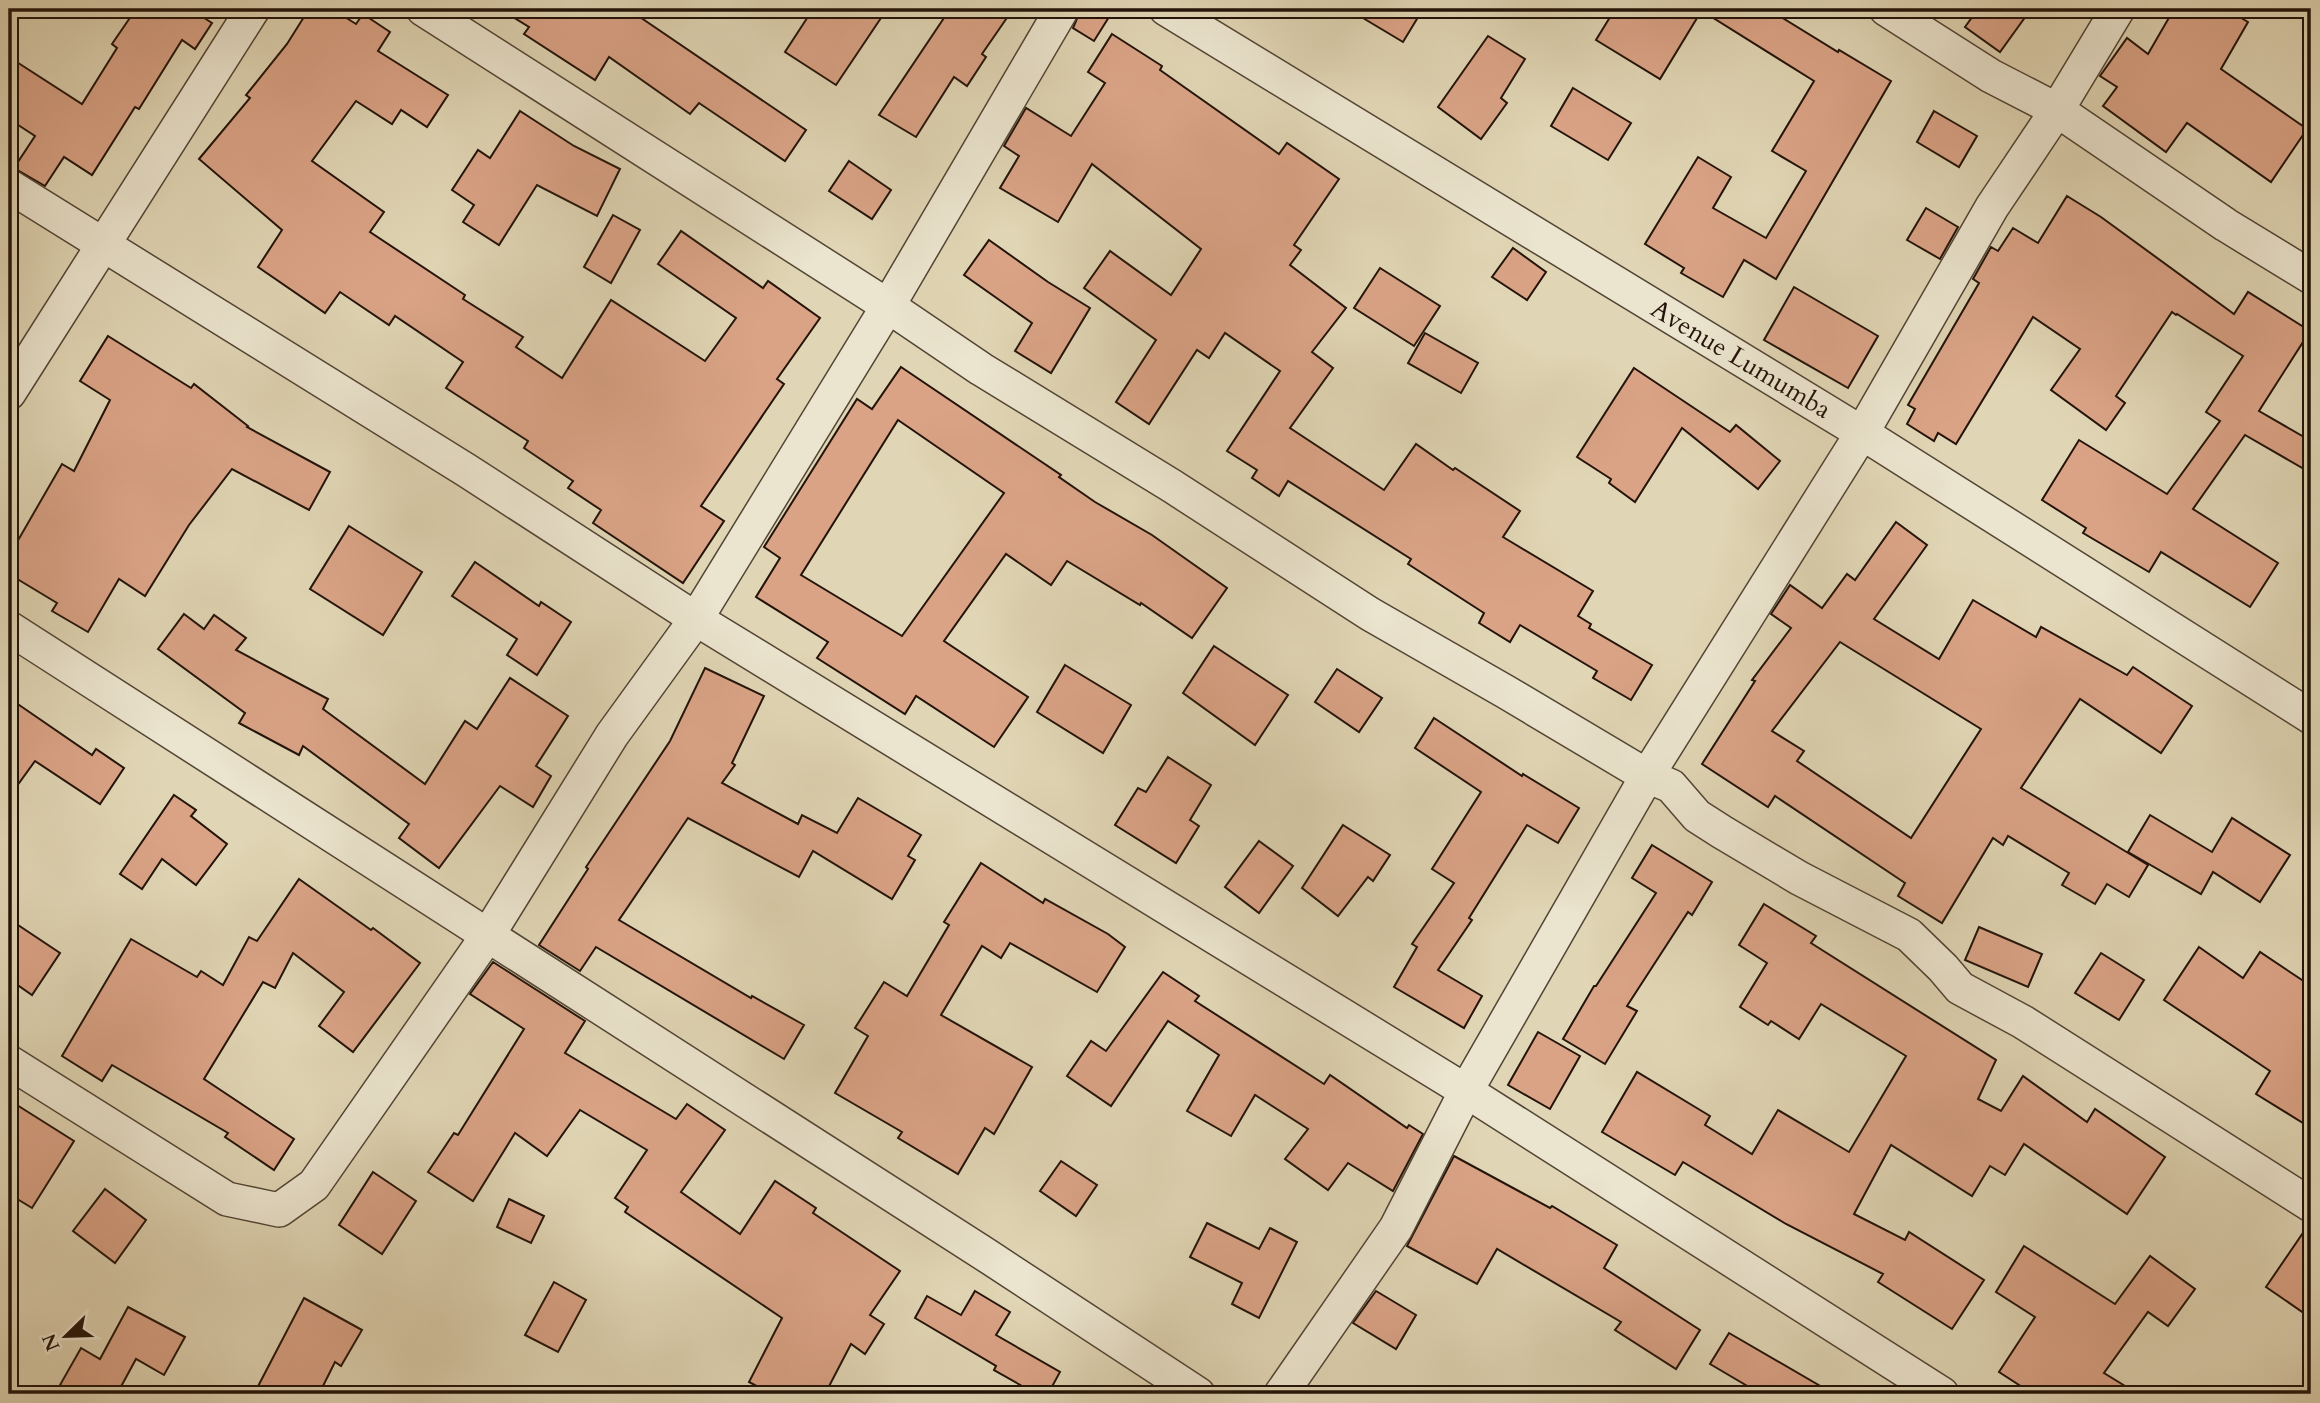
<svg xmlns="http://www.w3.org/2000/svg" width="2320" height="1403" font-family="Cardo,serif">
	<rect width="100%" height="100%" fill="#e0d5b4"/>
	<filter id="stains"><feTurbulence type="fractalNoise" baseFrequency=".00286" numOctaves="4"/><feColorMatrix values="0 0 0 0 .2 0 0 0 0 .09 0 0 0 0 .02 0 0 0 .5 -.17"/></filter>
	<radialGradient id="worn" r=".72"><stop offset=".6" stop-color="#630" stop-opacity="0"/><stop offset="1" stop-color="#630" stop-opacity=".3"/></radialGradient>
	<!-- building -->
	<g fill="#daa386" stroke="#231309" stroke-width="2" fill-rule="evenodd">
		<path d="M 136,9 L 201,9 L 198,14 L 212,23 L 195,49 L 182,40 L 139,109 L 135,107 L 92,175 L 64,157 L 45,186 L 14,168 L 35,136 L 9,119 L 9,57 L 82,104 L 117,48 L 112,44 Z"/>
		<path d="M 309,9 L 332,9 L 356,24 L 363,14 L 390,32 L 378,51 L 448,95 L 427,127 L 401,110 L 392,124 L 356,101 L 312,161 L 384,212 L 370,232 L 465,295 L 463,299 L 523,337 L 516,347 L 562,378 L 611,300 L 705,361 L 736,318 L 658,264 L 681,231 L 763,288 L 768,281 L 820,318 L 777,379 L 784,384 L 701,506 L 724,521 L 683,583 L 593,523 L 601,510 L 568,488 L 573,481 L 524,448 L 528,441 L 446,388 L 463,362 L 395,316 L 389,325 L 340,292 L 325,313 L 258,267 L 282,230 L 199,159 L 250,98 L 246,95 L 287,44 Z"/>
		<path d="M 500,9 L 628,9 L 806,130 L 785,161 L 699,103 L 690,114 L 609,57 L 595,80 L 524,34 L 529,27 Z"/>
		<path d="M 813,9 L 887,9 L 836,85 L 785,52 Z"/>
		<path d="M 950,9 L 1013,9 L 982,54 L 986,57 L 967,86 L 954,77 L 916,137 L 879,115 Z"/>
		<path d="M 1081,9 L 1114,9 L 1094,41 L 1073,28 Z"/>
		<path d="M 1348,9 L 1423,9 L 1403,42 Z"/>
		<path d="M 1615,9 L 1681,9 L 1697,18 L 1660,79 L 1596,40 Z"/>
		<path d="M 1699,9 L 1768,9 L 1838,52 L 1839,50 L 1891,81 L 1776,279 L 1744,260 L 1723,297 L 1681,273 L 1684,268 L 1645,244 L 1698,157 L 1731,177 L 1713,208 L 1766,238 L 1806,171 L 1772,151 L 1814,81 Z"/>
		<path d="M 1978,9 L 2031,9 L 2000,52 L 1965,27 Z"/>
		<path d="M 2174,9 L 2226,9 L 2248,22 L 2221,69 L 2307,129 L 2271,182 L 2187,123 L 2166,152 L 2103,106 L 2117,87 L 2100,76 L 2127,38 L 2148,54 Z"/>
		<path d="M 1112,34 L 1162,66 L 1160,70 L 1279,154 L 1287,143 L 1339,179 L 1294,245 L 1301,250 L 1290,265 L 1346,308 L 1312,352 L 1333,368 L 1290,428 L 1384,490 L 1416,444 L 1453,470 L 1455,468 L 1520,511 L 1503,537 L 1593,591 L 1578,616 L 1591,624 L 1589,628 L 1652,665 L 1631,700 L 1593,678 L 1597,671 L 1520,625 L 1510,642 L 1479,623 L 1484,613 L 1408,564 L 1411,559 L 1288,481 L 1279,496 L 1252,478 L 1257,470 L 1227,451 L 1280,371 L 1225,333 L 1209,358 L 1197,350 L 1149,424 L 1116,402 L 1156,340 L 1084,288 L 1110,251 L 1171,295 L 1201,249 L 1092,164 L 1058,222 L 1000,188 L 1019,156 L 1004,146 L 1026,108 L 1071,136 L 1105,83 L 1088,72 Z"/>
		<path d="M 1488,36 L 1525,59 L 1501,98 L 1507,103 L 1481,139 L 1438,107 Z"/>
		<path d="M 1573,88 L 1631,123 L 1608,160 L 1551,126 Z"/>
		<path d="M 520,111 L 574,146 L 620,169 L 597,216 L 537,185 L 499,245 L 463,222 L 474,205 L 452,190 L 478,150 L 490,158 Z"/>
		<path d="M 1934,111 L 1977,136 L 1959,167 L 1917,142 Z"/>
		<path d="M 849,161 L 891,190 L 872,219 L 829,191 Z"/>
		<path d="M 2067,196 L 2101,217 L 2234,314 L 2248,292 L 2310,331 L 2259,411 L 2311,441 L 2311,473 L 2245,435 L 2193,509 L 2278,563 L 2250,607 L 2161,552 L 2149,572 L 2083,533 L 2086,528 L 2042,500 L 2079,440 L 2167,494 L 2220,421 L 2206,412 L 2243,356 L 2177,314 L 2176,315 L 2172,312 L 2116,396 L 2125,403 L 2106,430 L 2051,390 L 2080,349 L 2033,317 L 1956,444 L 1938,433 L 1934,441 L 1907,424 L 1915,409 L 1908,405 L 1979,283 L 1973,279 L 1991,247 L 1998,251 L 2013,228 L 2038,243 Z"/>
		<path d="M 1926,208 L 1958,227 L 1940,259 L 1907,240 Z"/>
		<path d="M 613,215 L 640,230 L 611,283 L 584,267 Z"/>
		<path d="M 989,240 L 1048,282 L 1090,308 L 1051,373 L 1015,351 L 1032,323 L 964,275 Z"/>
		<path d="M 1513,248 L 1546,272 L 1527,300 L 1492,277 Z"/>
		<path d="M 1380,268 L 1440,306 L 1414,346 L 1354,308 Z"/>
		<path d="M 1794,287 L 1878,336 L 1848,388 L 1764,340 Z"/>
		<path d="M 1425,333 L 1478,363 L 1461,393 L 1408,363 Z"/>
		<path d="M 108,336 L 191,388 L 194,384 L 248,426 L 247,427 L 330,472 L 309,510 L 232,469 L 189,525 L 145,596 L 119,579 L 88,632 L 52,611 L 57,603 L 9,574 L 9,556 L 62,464 L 74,471 L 110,400 L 80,381 Z"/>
		<path d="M 901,367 L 1061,475 L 1059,477 L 1095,502 L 1152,535 L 1227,588 L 1192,638 L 1141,603 L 1140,605 L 1067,561 L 1051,585 L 1006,554 L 944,641 L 1028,697 L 994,747 L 916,696 L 905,714 L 817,658 L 828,642 L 756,597 L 780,558 L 764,547 L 857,399 L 872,409 ZM 898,420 L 1004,493 L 902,636 L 801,575 Z"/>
		<path d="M 1634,368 L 1730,432 L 1736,425 L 1780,461 L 1758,489 L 1682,428 L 1635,502 L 1609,483 L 1611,479 L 1577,457 Z"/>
		<path d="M 1896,522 L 1927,545 L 1874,619 L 1939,659 L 1973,600 L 2036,637 L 2041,627 L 2127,675 L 2133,667 L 2192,706 L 2161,753 L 2080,699 L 2021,788 L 2148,865 L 2129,897 L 2107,884 L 2095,904 L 2062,885 L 2069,873 L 2008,836 L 2003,845 L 1993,838 L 1942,923 L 1898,896 L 1905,883 L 1775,796 L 1768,807 L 1702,764 L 1755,681 L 1752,680 L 1791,628 L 1771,614 L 1790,585 L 1822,608 L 1847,574 L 1855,580 ZM 1840,642 L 1981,729 L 1911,838 L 1797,761 L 1804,751 L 1772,731 Z"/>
		<path d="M 349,526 L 422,572 L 383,635 L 310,589 Z"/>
		<path d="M 475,562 L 539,606 L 541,602 L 571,622 L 537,675 L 507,655 L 517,639 L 452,596 Z"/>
		<path d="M 184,614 L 204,629 L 214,615 L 246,638 L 236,650 L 328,699 L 323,709 L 425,784 L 465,721 L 477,729 L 510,678 L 568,716 L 536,766 L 551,776 L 533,807 L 500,786 L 439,868 L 399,838 L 409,824 L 303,746 L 299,755 L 239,723 L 245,713 L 158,649 Z"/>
		<path d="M 1214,646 L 1288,695 L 1255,745 L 1183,693 Z"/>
		<path d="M 1065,665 L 1131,705 L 1103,753 L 1037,712 Z"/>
		<path d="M 705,668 L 764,696 L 732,763 L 735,765 L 722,783 L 798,824 L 802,815 L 837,833 L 858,798 L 921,835 L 908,856 L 915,860 L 892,899 L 813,851 L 799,877 L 688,818 L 619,920 L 751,998 L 752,996 L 804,1025 L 784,1059 L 596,947 L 580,971 L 539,945 L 588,869 L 586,867 L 670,741 Z"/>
		<path d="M 1337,669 L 1382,698 L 1359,732 L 1315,702 Z"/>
		<path d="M 9,698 L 92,755 L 96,749 L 124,768 L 100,804 L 35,761 L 9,797 Z"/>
		<path d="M 1434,718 L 1522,776 L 1523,774 L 1579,808 L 1558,843 L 1527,825 L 1469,918 L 1472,920 L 1438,970 L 1482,996 L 1464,1028 L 1394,987 L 1417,947 L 1412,944 L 1454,883 L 1432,869 L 1481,792 L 1415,748 Z"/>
		<path d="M 1168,757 L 1211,785 L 1190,820 L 1199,826 L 1176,863 L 1115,825 L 1138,788 L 1146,792 Z"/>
		<path d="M 174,795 L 196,810 L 191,816 L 227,844 L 196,885 L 162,859 L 142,889 L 120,874 Z"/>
		<path d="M 2150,815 L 2212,852 L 2232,818 L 2290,855 L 2260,902 L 2213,872 L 2201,894 L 2128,852 Z"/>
		<path d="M 1343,825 L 1390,855 L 1373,881 L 1368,877 L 1338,916 L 1302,888 Z"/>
		<path d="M 1259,841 L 1293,866 L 1259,913 L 1225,887 Z"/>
		<path d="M 1652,845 L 1712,882 L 1692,915 L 1688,912 L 1627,1006 L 1637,1011 L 1605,1064 L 1563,1039 L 1594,986 L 1596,986 L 1656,893 L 1632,878 Z"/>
		<path d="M 981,863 L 1043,903 L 1045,899 L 1108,934 L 1125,947 L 1097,992 L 1010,943 L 1001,958 L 982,946 L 941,1015 L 1032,1067 L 994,1134 L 985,1128 L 958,1174 L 898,1138 L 902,1132 L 835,1093 L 868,1036 L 855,1028 L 884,982 L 907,996 L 949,925 L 944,922 Z"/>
		<path d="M 299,879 L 371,930 L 373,928 L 420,963 L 353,1052 L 319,1026 L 344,992 L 293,953 L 275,988 L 263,982 L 204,1079 L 294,1139 L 274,1170 L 225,1137 L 228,1133 L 112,1065 L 102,1081 L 62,1056 L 131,939 L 197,977 L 201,971 L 223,985 L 249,937 L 257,941 Z"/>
		<path d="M 1764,904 L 1816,936 L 1811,943 L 1996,1060 L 1978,1099 L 2001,1111 L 2023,1076 L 2087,1122 L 2095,1109 L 2165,1157 L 2127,1214 L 2024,1144 L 2005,1175 L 1990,1166 L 1972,1196 L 1891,1145 L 1854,1214 L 1905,1240 L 1909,1232 L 1984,1280 L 1952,1329 L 1878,1282 L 1883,1274 L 1786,1224 L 1683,1162 L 1675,1175 L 1602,1132 L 1637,1072 L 1710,1116 L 1705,1125 L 1752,1154 L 1778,1110 L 1849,1152 L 1906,1056 L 1821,1004 L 1799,1039 L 1771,1021 L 1768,1025 L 1740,1007 L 1767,963 L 1739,945 Z"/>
		<path d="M 9,919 L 60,953 L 32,995 L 9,979 Z"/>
		<path d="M 1979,927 L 2042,954 L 2028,987 L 1965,960 Z"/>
		<path d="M 2199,947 L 2243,978 L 2260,952 L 2311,986 L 2311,1128 L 2256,1094 L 2270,1071 L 2164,1000 Z"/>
		<path d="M 2101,953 L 2144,980 L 2119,1020 L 2075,993 Z"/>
		<path d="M 493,962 L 585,1021 L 565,1053 L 676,1119 L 687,1104 L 725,1130 L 681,1192 L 740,1234 L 775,1181 L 816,1208 L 813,1213 L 900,1271 L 870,1315 L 884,1324 L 865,1354 L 851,1344 L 825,1394 L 772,1394 L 749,1382 L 782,1318 L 625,1212 L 628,1207 L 615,1198 L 647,1150 L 580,1110 L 547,1156 L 515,1133 L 473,1201 L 428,1172 L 454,1133 L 458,1135 L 524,1029 L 470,994 Z"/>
		<path d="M 1163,972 L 1199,996 L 1195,1001 L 1324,1084 L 1330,1075 L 1407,1128 L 1409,1125 L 1423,1134 L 1393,1191 L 1348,1163 L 1328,1190 L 1285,1159 L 1308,1129 L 1255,1095 L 1231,1136 L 1187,1111 L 1219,1055 L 1168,1021 L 1111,1106 L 1067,1076 L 1091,1041 L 1106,1051 Z"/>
		<path d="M 1538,1032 L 1580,1056 L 1550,1109 L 1508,1085 Z"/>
		<path d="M 9,1100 L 74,1141 L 32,1208 L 9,1194 Z"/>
		<path d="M 1454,1156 L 1550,1208 L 1552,1206 L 1617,1245 L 1604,1268 L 1700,1330 L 1676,1369 L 1615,1330 L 1621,1322 L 1497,1249 L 1477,1284 L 1407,1246 Z"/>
		<path d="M 1061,1161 L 1097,1185 L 1076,1216 L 1040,1191 Z"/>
		<path d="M 373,1172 L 416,1201 L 382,1254 L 339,1225 Z"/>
		<path d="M 105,1189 L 146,1220 L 115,1263 L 73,1231 Z"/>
		<path d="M 509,1199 L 544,1216 L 531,1243 L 497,1227 Z"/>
		<path d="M 1207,1223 L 1259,1249 L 1270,1228 L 1297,1242 L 1259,1318 L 1232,1304 L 1242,1283 L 1190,1257 Z"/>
		<path d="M 2309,1224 L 2311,1224 L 2311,1318 L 2266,1287 Z"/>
		<path d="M 2024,1246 L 2115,1304 L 2150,1256 L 2195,1289 L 2168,1326 L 2148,1312 L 2104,1373 L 2138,1394 L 2033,1394 L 1999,1372 L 2035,1317 L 1996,1292 Z"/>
		<path d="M 554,1282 L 586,1300 L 558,1352 L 525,1335 Z"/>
		<path d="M 975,1291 L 1010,1312 L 996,1335 L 1060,1372 L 1048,1394 L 1036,1394 L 994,1370 L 996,1366 L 915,1318 L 927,1296 L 961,1315 Z"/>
		<path d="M 1376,1291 L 1416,1315 L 1396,1349 L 1353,1323 Z"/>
		<path d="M 304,1298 L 362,1330 L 341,1366 L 335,1362 L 319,1394 L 254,1394 Z"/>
		<path d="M 128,1307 L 185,1337 L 164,1375 L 136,1359 L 117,1394 L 77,1394 L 60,1385 L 81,1348 L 100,1359 Z"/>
		<path d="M 1729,1333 L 1834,1394 L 1761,1394 L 1710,1364 Z"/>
	</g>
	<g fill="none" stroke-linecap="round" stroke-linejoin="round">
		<defs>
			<g id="minor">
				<path d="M 423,9 L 888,306 L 981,369 L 1172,486 L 1370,614 L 1506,692 L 1647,776 L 1671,786 L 1697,816 L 1722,832 L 1799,878 L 1909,935 L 1943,968 L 1960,988 L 2023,1022 L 2311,1205"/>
				<path d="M 1166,9 L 1862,433 L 2311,717"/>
				<path d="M 1886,9 L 1991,76 L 2057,110 L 2226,225 L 2311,277"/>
				<path d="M 9,186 L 466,470 L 696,619 L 1466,1091 L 1942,1394"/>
				<path d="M 9,393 L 253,9"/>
				<path d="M 9,628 L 986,1255 L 1198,1394"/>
				<path d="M 9,1062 L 227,1199 L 279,1210 L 314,1185 L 488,935 L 612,735 L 696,619 L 888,306 L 1062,9"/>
				<path d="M 1281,1394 L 1396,1228 L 1466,1091 L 1647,776 L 1862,433 L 1992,207 L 2057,110 L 2118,9"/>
			</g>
		</defs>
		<!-- minor casing -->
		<use href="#minor" stroke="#524434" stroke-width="36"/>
		<!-- minor -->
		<use href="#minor" stroke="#ebe4ce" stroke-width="33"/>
	</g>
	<g text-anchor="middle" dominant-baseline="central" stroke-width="5" stroke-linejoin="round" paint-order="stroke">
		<!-- street labels -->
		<g font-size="26" fill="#231309" stroke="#ebe4ce">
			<text transform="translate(1741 359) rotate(31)">Avenue Lumumba</text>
		</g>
	</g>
	<!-- margin -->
	<rect width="2320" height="1403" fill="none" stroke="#e0d5b4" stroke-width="35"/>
	<rect x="10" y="10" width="2299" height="1382" fill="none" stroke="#231309" stroke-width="3.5"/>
	<rect x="18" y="18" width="2285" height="1368" fill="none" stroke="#231309" stroke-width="2"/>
	<!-- north arrow -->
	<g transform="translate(66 1336) rotate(247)" stroke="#ebe4ce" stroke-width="5" paint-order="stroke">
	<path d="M0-5L12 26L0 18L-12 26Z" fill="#231309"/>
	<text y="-10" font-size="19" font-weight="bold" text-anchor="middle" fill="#231309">N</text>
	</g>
	<rect width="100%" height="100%" filter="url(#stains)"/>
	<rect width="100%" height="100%" fill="url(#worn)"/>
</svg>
